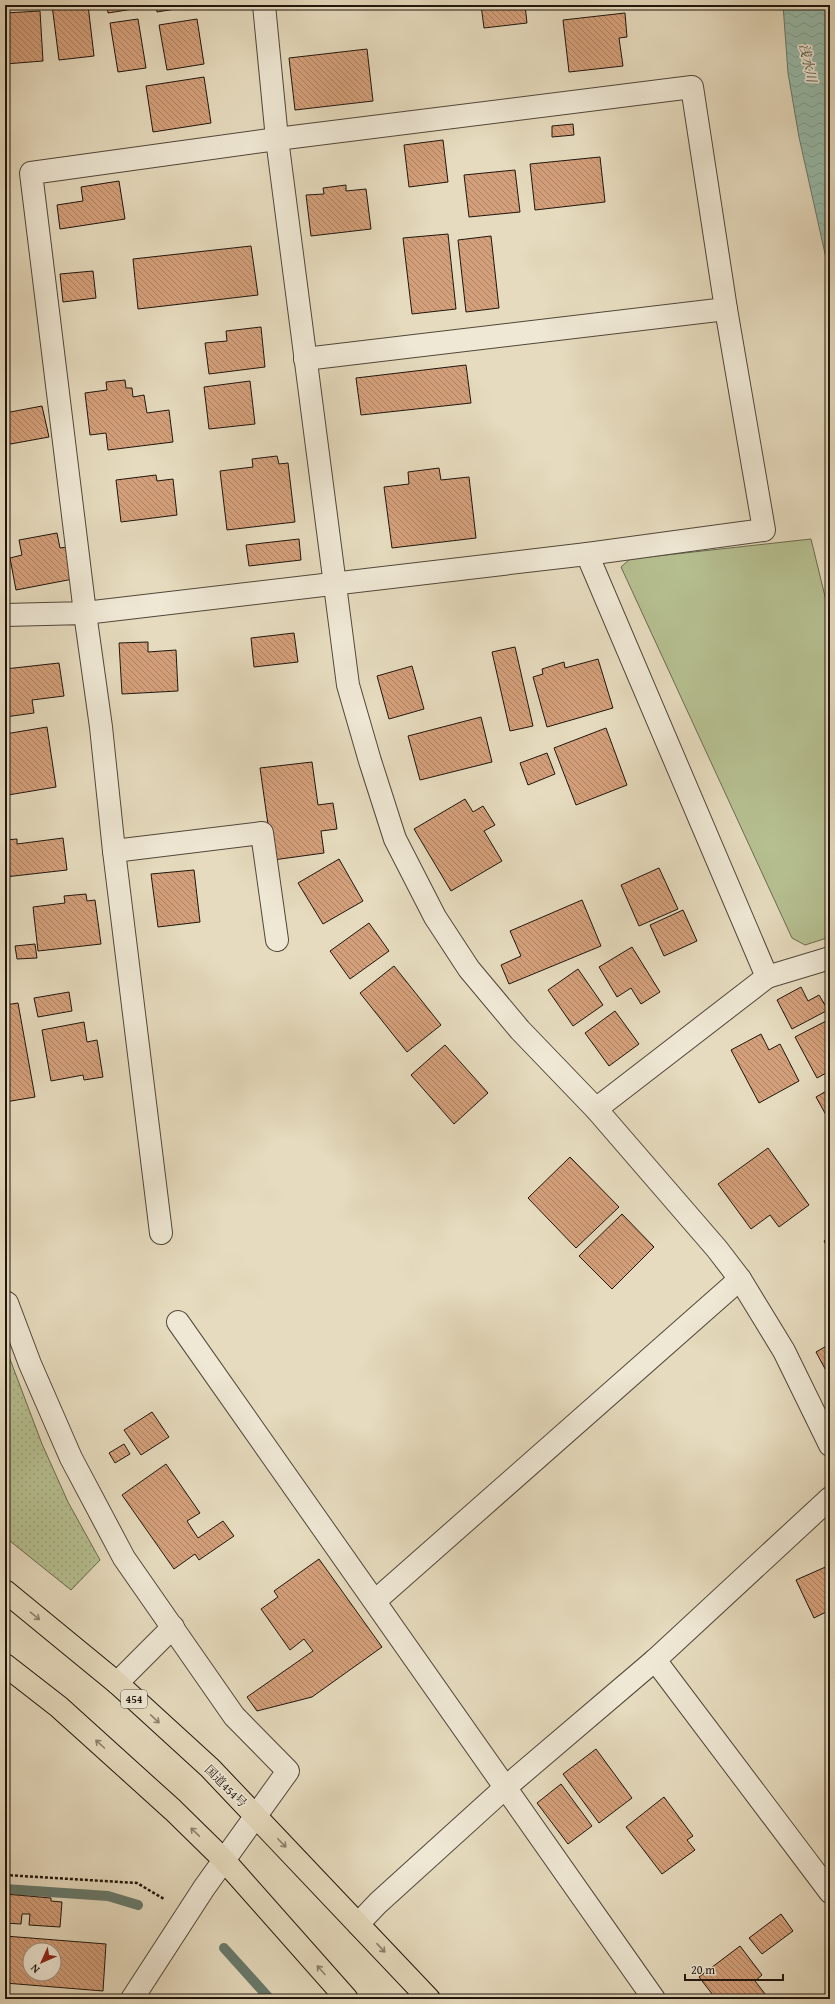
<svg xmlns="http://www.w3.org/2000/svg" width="835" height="2004" font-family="'Gentium Book Plus','Noto Serif JP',serif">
	<defs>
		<pattern id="grass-dots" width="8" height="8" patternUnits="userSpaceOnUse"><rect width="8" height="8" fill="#b6c091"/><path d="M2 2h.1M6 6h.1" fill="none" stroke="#9ca47c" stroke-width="1.8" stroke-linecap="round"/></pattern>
		<pattern id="water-waves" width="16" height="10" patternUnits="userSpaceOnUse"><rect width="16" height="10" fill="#97bcab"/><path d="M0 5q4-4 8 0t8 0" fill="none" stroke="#82a192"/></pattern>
		<pattern id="building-back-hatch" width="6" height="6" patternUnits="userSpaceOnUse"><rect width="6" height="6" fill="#d4a07b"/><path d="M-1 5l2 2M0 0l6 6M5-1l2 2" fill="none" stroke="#ab8163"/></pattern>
	</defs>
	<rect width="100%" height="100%" fill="#e6dbbe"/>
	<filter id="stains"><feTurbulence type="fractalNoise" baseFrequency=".005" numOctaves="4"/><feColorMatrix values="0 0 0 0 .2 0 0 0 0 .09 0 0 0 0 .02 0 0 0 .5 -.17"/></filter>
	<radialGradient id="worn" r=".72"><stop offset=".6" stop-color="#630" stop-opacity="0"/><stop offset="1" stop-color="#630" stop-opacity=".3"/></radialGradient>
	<!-- grass -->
	<path fill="url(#grass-dots)" stroke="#6a6b4f" d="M 5,1346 L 42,1444 L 68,1502 L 100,1560 L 71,1590 L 5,1537 Z"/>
	<!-- green -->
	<path fill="#b6c091" stroke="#6a6b4f" d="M 811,539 L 830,617 L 830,937 L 805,945 L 792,938 L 621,567 L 630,559 Z"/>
	<!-- water -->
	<path fill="url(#water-waves)" stroke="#677a6c" d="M 783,5 L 830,5 L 830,276 L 799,137 L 788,73 Z"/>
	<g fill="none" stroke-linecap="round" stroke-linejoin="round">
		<!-- stream -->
		<g stroke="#677a6c" stroke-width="10">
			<path d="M 5,1889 L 108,1896 L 138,1905"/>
			<path d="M 224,1948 L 270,1999"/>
		</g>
	</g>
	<!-- building -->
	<g fill="url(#building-back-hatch)" stroke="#1f160d" fill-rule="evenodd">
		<path d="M 52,5 L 88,5 L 94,56 L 59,60 Z"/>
		<path d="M 107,5 L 132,5 L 133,9 L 108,13 Z"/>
		<path d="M 156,5 L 193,5 L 193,6 L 157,12 Z"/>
		<path d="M 481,5 L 525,5 L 527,23 L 484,28 Z"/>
		<path d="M 40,11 L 43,61 L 5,64 L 5,13 Z"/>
		<path d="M 625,13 L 627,37 L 619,38 L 623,66 L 569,72 L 563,20 Z"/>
		<path d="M 138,19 L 146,68 L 118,72 L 110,23 Z"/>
		<path d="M 197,19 L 204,64 L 167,70 L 159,25 Z"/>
		<path d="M 367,49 L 373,101 L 295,110 L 289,58 Z"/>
		<path d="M 204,77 L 211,123 L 153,132 L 146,86 Z"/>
		<path d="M 573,124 L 574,135 L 552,137 L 552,126 Z"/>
		<path d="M 443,140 L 448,182 L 409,187 L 404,145 Z"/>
		<path d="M 600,157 L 605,202 L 535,210 L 530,164 Z"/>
		<path d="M 515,170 L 520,212 L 469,217 L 464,175 Z"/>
		<path d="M 119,181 L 125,219 L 60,229 L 57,205 L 83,201 L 81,187 Z"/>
		<path d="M 346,185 L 346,191 L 366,189 L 371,229 L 311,236 L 306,195 L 324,194 L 323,188 Z"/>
		<path d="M 448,234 L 456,309 L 412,314 L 403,238 Z"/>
		<path d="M 491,236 L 499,308 L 466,312 L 458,240 Z"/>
		<path d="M 251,246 L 258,295 L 138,309 L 133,259 Z"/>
		<path d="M 93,271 L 96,298 L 63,302 L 60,274 Z"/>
		<path d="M 261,327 L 265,367 L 209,374 L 205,343 L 227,341 L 226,331 Z"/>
		<path d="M 466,365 L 471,403 L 361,415 L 356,378 Z"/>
		<path d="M 125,380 L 126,388 L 132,388 L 133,397 L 144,395 L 147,413 L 169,410 L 173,442 L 108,450 L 106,433 L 90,435 L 85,393 L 107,390 L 106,382 Z"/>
		<path d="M 250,381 L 255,424 L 209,429 L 204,387 Z"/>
		<path d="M 42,406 L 49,437 L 5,445 L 5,413 Z"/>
		<path d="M 277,456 L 279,464 L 288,463 L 295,522 L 227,530 L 220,471 L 253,467 L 252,459 Z"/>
		<path d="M 439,468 L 441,480 L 469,477 L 476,538 L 392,548 L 384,487 L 409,484 L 408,472 Z"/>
		<path d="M 156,475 L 157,481 L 173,479 L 177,515 L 121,522 L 116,480 Z"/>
		<path d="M 57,533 L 60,548 L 67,547 L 73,579 L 16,590 L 10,558 L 22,555 L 19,540 Z"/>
		<path d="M 299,539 L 301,560 L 249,566 L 246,545 Z"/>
		<path d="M 294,633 L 298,662 L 254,667 L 251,638 Z"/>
		<path d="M 148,642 L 148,652 L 176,650 L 178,691 L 122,694 L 119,643 Z"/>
		<path d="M 515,647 L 533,726 L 510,731 L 492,652 Z"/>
		<path d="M 598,659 L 613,708 L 547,727 L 533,677 L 543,674 L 542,669 L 564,662 L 565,668 Z"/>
		<path d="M 59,663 L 64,696 L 32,700 L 34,713 L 5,717 L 5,669 Z"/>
		<path d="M 412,666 L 424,709 L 389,719 L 377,676 Z"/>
		<path d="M 481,717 L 492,762 L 420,780 L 408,736 Z"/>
		<path d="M 47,727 L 56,787 L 8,795 L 5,774 L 5,734 Z"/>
		<path d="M 606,728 L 627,785 L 576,805 L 554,748 Z"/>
		<path d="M 547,753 L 555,774 L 528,785 L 520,763 Z"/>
		<path d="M 312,762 L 318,805 L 333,803 L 337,829 L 321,831 L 324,853 L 273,860 L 260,768 Z"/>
		<path d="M 465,799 L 473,812 L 483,806 L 495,825 L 484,831 L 502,861 L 451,891 L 414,829 Z"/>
		<path d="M 63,838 L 67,870 L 5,877 L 5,840 L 17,839 L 17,844 Z"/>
		<path d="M 339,859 L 363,901 L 323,924 L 298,883 Z"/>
		<path d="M 659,868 L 678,909 L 639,926 L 621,885 Z"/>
		<path d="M 194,870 L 200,922 L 158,927 L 151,874 Z"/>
		<path d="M 86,894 L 87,901 L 95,900 L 101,944 L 38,951 L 33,907 L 65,903 L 64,896 Z"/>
		<path d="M 582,900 L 601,946 L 509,984 L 501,965 L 521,956 L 510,931 Z"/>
		<path d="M 683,910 L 697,941 L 664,956 L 650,925 Z"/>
		<path d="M 369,923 L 389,951 L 350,979 L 330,951 Z"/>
		<path d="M 35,944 L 37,958 L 17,959 L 15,946 Z"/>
		<path d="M 632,947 L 660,992 L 641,1004 L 631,988 L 617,997 L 599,967 Z"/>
		<path d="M 394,966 L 441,1025 L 407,1052 L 360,993 Z"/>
		<path d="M 578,969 L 603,1005 L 573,1026 L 548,990 Z"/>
		<path d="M 801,987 L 808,1001 L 819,995 L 828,1010 L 792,1029 L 777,1000 Z"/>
		<path d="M 69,992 L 72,1011 L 38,1017 L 34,998 Z"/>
		<path d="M 18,1003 L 35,1097 L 5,1102 L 5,1005 Z"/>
		<path d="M 615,1011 L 639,1044 L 609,1066 L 585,1033 Z"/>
		<path d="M 830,1019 L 830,1071 L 817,1078 L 795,1037 Z"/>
		<path d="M 84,1022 L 87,1042 L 97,1040 L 103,1077 L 84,1080 L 83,1075 L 51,1081 L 42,1030 Z"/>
		<path d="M 761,1034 L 769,1050 L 780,1044 L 799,1081 L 759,1103 L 731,1050 Z"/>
		<path d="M 445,1045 L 488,1093 L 454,1124 L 411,1075 Z"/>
		<path d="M 830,1089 L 830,1122 L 816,1097 Z"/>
		<path d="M 768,1148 L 809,1205 L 779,1227 L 770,1215 L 751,1229 L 718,1184 Z"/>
		<path d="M 570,1157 L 619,1207 L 576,1248 L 528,1198 Z"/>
		<path d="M 622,1214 L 654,1247 L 612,1289 L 579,1256 Z"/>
		<path d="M 830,1237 L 830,1252 L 824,1241 Z"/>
		<path d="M 830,1303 L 830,1313 L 825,1305 Z"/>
		<path d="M 830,1344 L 830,1378 L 816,1352 Z"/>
		<path d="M 152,1412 L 169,1437 L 141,1455 L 124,1430 Z"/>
		<path d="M 124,1444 L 130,1454 L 115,1463 L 109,1453 Z"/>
		<path d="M 166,1464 L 200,1513 L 187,1521 L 198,1538 L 223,1521 L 234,1536 L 199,1560 L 195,1554 L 174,1569 L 122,1495 Z"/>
		<path d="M 319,1559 L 382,1647 L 312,1697 L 257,1711 L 247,1697 L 313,1651 L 304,1639 L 290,1650 L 261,1609 L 278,1597 L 274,1591 Z"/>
		<path d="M 830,1565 L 830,1610 L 814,1618 L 796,1580 Z"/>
		<path d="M 830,1630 L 830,1641 L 826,1632 Z"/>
		<path d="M 596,1749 L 632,1798 L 599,1823 L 563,1774 Z"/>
		<path d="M 561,1784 L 592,1826 L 568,1844 L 537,1803 Z"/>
		<path d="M 664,1797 L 693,1836 L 687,1840 L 695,1850 L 662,1874 L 626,1827 Z"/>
		<path d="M 5,1894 L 51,1898 L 51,1901 L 62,1902 L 60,1927 L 29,1925 L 30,1914 L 22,1914 L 21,1924 L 5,1923 Z"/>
		<path d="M 781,1914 L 793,1931 L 762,1954 L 749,1938 Z"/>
		<path d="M 5,1936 L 106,1944 L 103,1991 L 5,1983 ZM 30,1950 L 54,1950 L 54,1974 L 30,1974 Z"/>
		<path d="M 740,1946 L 762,1975 L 755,1981 L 769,1999 L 716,1999 L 699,1977 Z"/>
	</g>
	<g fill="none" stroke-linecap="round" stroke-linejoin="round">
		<defs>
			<g id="minor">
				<path d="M 264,5 L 277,139 L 348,685 L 370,761 L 395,839 L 435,917 L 469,969 L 520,1030 L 596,1109 L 717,1249 L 740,1279 L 784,1351 L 830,1445"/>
				<path d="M 305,359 L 726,309"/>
				<path d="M 587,554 L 767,977 L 596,1109"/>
				<path d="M 5,615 L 85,613 L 587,554 L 764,530 L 726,309 L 692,87 L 277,139 L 31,173 L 85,613 L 101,727 L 114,851 L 161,1233"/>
				<path d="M 114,851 L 262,833 L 277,940"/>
				<path d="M 767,977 L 830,958"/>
				<path d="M 5,1302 L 7,1303 L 30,1364 L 71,1458 L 124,1558 L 234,1716 L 288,1771 L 204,1888 L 132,1999"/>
				<path d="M 178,1322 L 654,1999"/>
				<path d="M 375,1601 L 740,1279"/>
				<path d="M 655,1660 L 830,1892"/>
				<path d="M 117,1683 L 173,1627"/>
				<path d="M 358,1924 L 378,1903 L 506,1787 L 655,1660 L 830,1498"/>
			</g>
			<g id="highway">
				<path d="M 5,1591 L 117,1683 L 210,1768 L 429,1999"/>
				<path d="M 5,1665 L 59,1707 L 173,1810 L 223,1859 L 347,1999"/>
			</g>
		</defs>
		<!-- minor casing -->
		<use href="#minor" stroke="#514739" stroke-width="24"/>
		<!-- highway casing -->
		<use href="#highway" stroke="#1f160d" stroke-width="24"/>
		<!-- path -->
		<path stroke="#1f160d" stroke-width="2.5" stroke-dasharray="3 2" stroke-linecap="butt" d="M 5,1875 L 137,1883 L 164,1899"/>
		<!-- minor -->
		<use href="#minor" stroke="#efe8d5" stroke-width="22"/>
		<!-- highway -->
		<use href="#highway" stroke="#e6dbbe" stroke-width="22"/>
	</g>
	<!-- one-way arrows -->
	<defs><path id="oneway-shaft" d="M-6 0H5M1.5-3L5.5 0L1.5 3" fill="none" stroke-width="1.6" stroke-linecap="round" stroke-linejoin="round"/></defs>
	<g stroke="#8c826e">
		<use href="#oneway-shaft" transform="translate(35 1616) rotate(39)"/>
		<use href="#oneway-shaft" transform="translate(155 1719) rotate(43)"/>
		<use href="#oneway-shaft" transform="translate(100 1744) rotate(-138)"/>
		<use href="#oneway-shaft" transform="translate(195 1832) rotate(-136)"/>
		<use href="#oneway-shaft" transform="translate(282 1843) rotate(46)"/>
		<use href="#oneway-shaft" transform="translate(381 1948) rotate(47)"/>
		<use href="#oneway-shaft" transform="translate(321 1970) rotate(-132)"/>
	</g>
	<g text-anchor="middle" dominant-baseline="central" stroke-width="3.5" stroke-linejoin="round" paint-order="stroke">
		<!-- shield labels -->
		<rect fill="#efe8d5" stroke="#5d5549" stroke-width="1" x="121" y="1690" width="26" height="18" rx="3"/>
		<g font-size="11" font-weight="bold" fill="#1f160d">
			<text x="134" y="1699">454</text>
		</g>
		<!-- street labels -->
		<g font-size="12" fill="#1f160d" stroke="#efe8d5">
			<text transform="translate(226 1786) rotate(45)">国道454号</text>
		</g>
		<!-- water labels -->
		<g font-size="13" font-style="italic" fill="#495044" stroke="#efe8d5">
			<text transform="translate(808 63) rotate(78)">浅水川</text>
		</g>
	</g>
	<!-- margin -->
	<rect width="835" height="2004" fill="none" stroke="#e6dbbe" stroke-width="20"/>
	<rect x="6" y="6" width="823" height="1992" fill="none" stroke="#1f160d" stroke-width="2"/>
	<rect x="10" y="10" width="815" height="1984" fill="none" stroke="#1f160d"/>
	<!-- north arrow -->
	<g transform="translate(42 1962) rotate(225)"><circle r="19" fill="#efe8d5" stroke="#9c9485"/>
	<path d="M0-3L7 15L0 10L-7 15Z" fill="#8f2418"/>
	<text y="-6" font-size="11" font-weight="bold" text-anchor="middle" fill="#1f160d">N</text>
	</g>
	<!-- scale -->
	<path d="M685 1974v6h98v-6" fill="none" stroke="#1f160d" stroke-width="2"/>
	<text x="691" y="1974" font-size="12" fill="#1f160d" stroke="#efe8d5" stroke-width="3" paint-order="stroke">20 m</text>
	<rect width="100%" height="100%" filter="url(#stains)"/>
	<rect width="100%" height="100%" fill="url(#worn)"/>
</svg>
